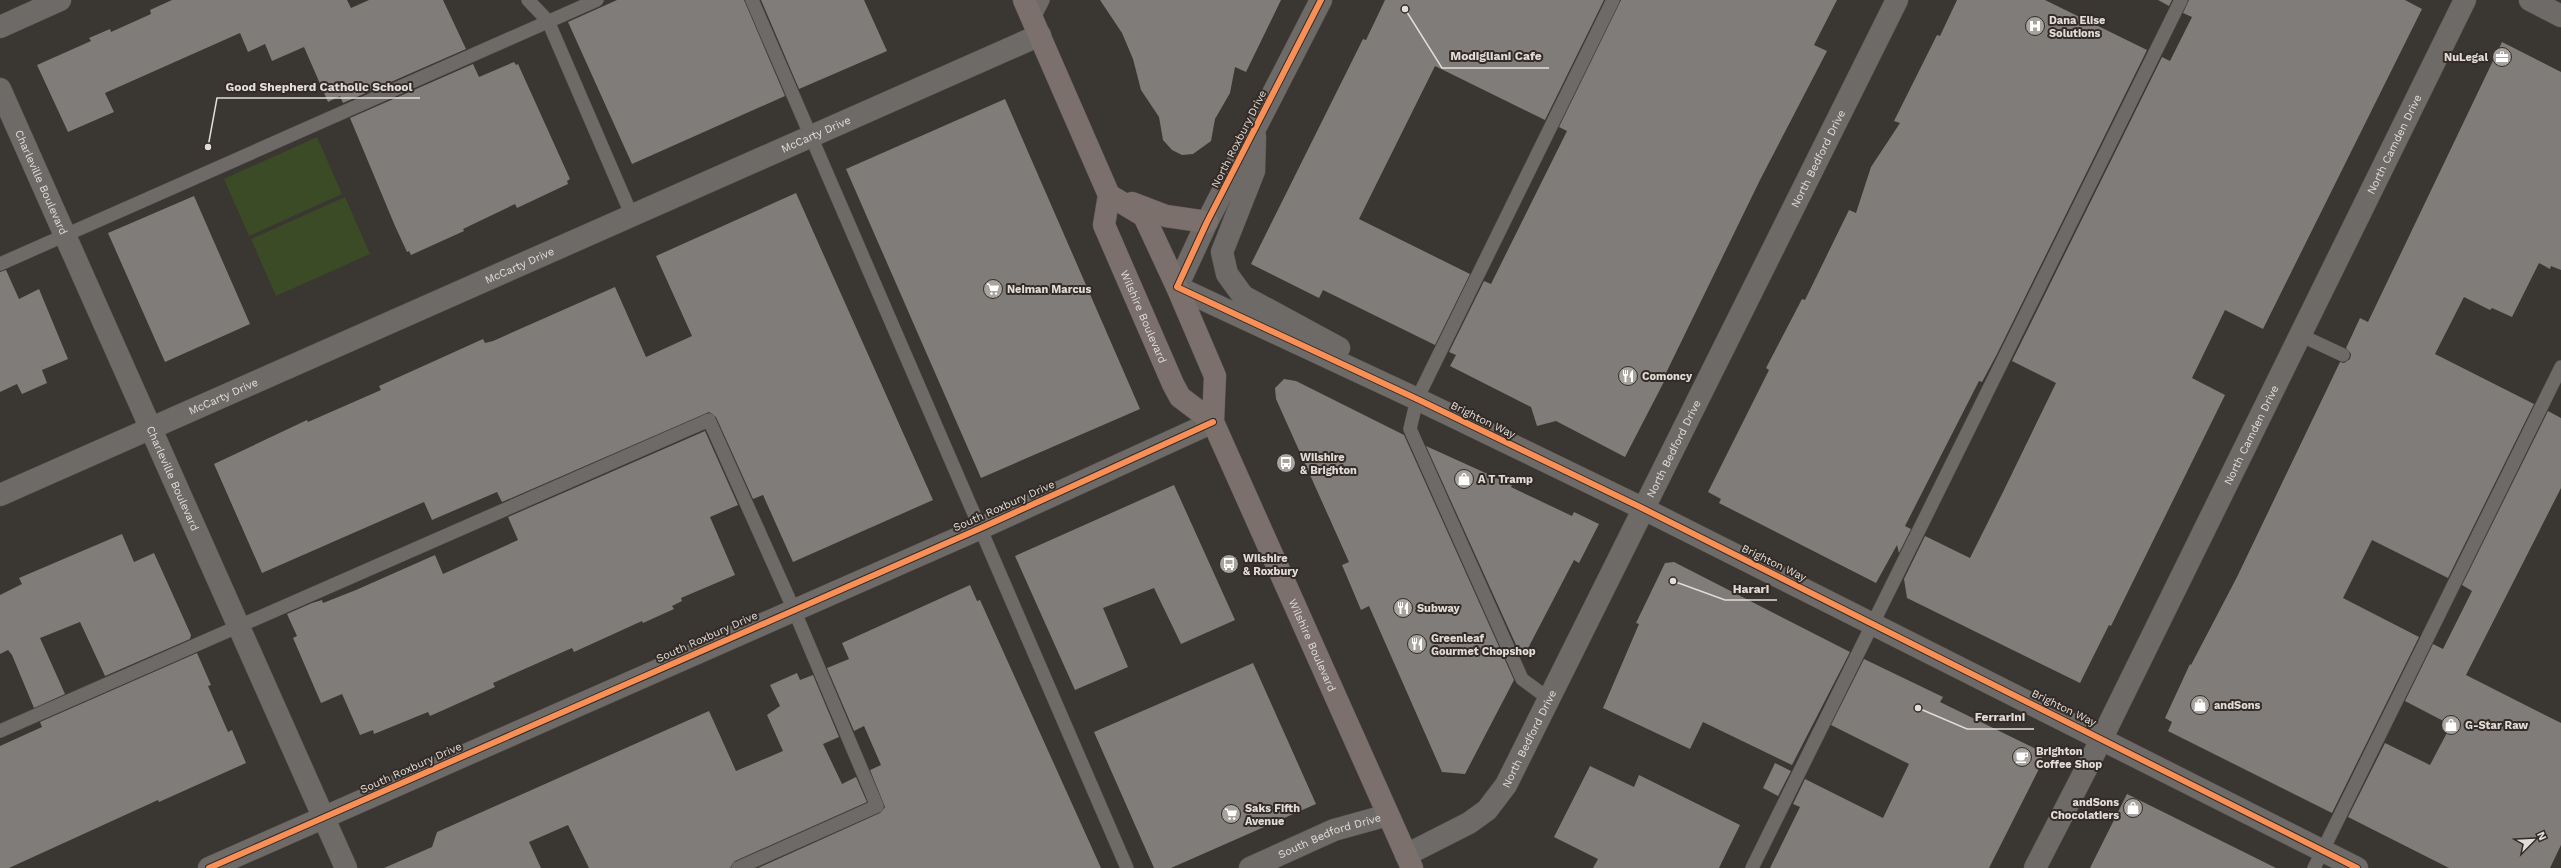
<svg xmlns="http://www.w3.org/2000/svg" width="2561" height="868" font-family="'Work Sans',sans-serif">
	<rect width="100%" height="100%" fill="#3a3632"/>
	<!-- green -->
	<g fill="#3b4b25">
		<path d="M 317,137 L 342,194 L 249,236 L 224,179 Z"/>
		<path d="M 345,197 L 370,254 L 276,296 L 251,239 Z"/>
	</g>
	<!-- building -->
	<g fill="#7f7c79">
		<path d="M 172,0 L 347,0 L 351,8 L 369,0 L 443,0 L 466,49 L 343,103 L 340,96 L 328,102 L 304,47 L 272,61 L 265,44 L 248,52 L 240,33 L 105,93 L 114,112 L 68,132 L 37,65 L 91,41 L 89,38 L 110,29 L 111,32 L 151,14 L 150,10 Z"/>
		<path d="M 617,0 L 744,0 L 785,96 L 632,164 L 568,22 Z"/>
		<path d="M 761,0 L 864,0 L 887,51 L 799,89 Z"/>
		<path d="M 1100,0 L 1281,0 L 1246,72 L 1235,67 L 1230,93 L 1215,119 L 1211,141 L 1193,154 L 1182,155 L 1172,150 L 1163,140 L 1159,117 L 1141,90 L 1133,59 L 1122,33 Z"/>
		<path d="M 1385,0 L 1604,0 L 1545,120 L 1435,66 L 1359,219 L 1470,274 L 1435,345 L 1323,290 L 1319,298 L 1251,264 L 1363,39 L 1366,40 Z"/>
		<path d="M 1621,0 L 1837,0 L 1814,45 L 1827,51 L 1760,180 L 1666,373 L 1668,374 L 1625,457 L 1556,421 L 1537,426 L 1531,407 L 1450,366 L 1456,355 L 1449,352 L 1484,281 L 1491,284 L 1567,131 L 1559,127 Z"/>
		<path d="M 1957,0 L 2045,0 L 2147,50 L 1997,354 L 1982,382 L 1979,381 L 1905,526 L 1911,529 L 1899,553 L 1897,545 L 1876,583 L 1719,503 L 1721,499 L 1708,492 L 1769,370 L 1766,368 L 1802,299 L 1805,300 L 1849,210 L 1856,213 L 1871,167 L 1900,123 L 1894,121 L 1937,35 L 1940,36 Z"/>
		<path d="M 2158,0 L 2172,0 L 2169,6 Z"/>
		<path d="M 2189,0 L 2405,0 L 2422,9 L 2263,329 L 2225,310 L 2192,378 L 2225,395 L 2111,626 L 2109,625 L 2080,683 L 1907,598 L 1904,579 L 1925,536 L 1970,558 L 2003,492 L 2056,383 L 2012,361 L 2162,57 L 2170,61 L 2192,17 L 2183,13 Z"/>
		<path d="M 2502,42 L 2561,72 L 2561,270 L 2551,266 L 2550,269 L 2539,263 L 2512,317 L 2492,308 L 2490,310 L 2464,297 L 2435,354 L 2534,404 L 2448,578 L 2372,540 L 2343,598 L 2419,637 L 2332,813 L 2168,731 L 2172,722 L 2165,718 L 2190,664 L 2191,665 L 2237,577 L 2340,362 L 2344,363 L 2350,359 L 2351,354 L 2346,348 L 2360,318 L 2368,322 Z"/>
		<path d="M 514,62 L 516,65 L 518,64 L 570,179 L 567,181 L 568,184 L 517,208 L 515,204 L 463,229 L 464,231 L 411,255 L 409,251 L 407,252 L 395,226 L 350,118 L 473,64 L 479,77 Z"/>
		<path d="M 1005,99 L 1140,409 L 981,478 L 846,169 Z"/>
		<path d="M 796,193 L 933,500 L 793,562 L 763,495 L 753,499 L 716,417 L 709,412 L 502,502 L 497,492 L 432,520 L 424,502 L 262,573 L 214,464 L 307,420 L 308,422 L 381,390 L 379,386 L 483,339 L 485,343 L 493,341 L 615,287 L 646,357 L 692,336 L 656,256 Z"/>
		<path d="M 194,196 L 250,324 L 165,362 L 108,233 Z"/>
		<path d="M 6,270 L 19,299 L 39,289 L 68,359 L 42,370 L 47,383 L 22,394 L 17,384 L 0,392 L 0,272 Z"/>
		<path d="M 1284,379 L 1296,381 L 1404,435 L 1514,680 L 1465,774 L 1442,772 L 1369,606 L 1361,610 L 1342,565 L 1349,562 L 1276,399 L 1275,388 Z"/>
		<path d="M 2548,411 L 2561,418 L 2561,488 L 2466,675 L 2561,723 L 2561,845 L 2550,868 L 2449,868 L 2348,817 L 2385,743 L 2430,765 L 2451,725 L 2405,701 L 2433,644 L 2443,649 L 2472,591 L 2462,585 Z"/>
		<path d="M 705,431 L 738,505 L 710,517 L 735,575 L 681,598 L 682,601 L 672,606 L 674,609 L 643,623 L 642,621 L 574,652 L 572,648 L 493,683 L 495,687 L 430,716 L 428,712 L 374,734 L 373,730 L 360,735 L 342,694 L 321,703 L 293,638 L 297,636 L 287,614 L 312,603 L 322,600 L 323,603 L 356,590 L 435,555 L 443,574 L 518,540 L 508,517 Z"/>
		<path d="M 1426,446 L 1512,485 L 1511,487 L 1572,516 L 1574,512 L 1599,524 L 1579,563 L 1574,560 L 1525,654 L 1521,656 Z"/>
		<path d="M 1174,485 L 1235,620 L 1181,644 L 1154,588 L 1103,608 L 1128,667 L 1075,690 L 1015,556 Z"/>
		<path d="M 122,534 L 134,562 L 154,553 L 191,635 L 190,639 L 105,676 L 80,622 L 40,638 L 65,694 L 34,708 L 12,655 L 8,650 L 0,654 L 0,595 L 22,584 L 19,578 Z"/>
		<path d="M 1674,562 L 1850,652 L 1792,765 L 1703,722 L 1690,749 L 1603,708 L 1639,624 L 1636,623 L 1665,563 Z"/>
		<path d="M 970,585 L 977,601 L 980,600 L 1101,868 L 758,868 L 880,813 L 885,807 L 870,770 L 881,765 L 864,726 L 854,731 L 827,668 L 849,659 L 842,643 Z"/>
		<path d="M 197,653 L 211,685 L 208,686 L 228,732 L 232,730 L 246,763 L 159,802 L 158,800 L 9,868 L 0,868 L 0,746 L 42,727 L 40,722 Z"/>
		<path d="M 1864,659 L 1943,697 L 1940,702 L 2040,751 L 2043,761 L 1989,868 L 1770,868 L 1800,807 L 1793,804 L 1805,779 L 1883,818 L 1909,764 L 1831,725 Z"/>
		<path d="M 1253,663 L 1316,804 L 1171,868 L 1154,868 L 1094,732 Z"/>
		<path d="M 797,673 L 800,680 L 813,675 L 839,737 L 823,744 L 842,784 L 856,777 L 867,802 L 735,861 L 730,868 L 589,868 L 568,825 L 529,842 L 541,868 L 384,868 L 432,847 L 437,832 L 709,711 L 736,771 L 783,751 L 767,715 L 780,706 L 770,685 Z"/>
		<path d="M 1775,763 L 1791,771 L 1778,796 L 1763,788 Z"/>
		<path d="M 1590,766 L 1634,787 L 1639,775 L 1740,825 L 1719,868 L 1593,868 L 1598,859 L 1554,837 Z"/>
		<path d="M 2127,794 L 2276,868 L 2090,868 Z"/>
	</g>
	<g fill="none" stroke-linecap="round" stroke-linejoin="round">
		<defs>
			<g id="service">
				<path d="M 528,0 L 548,21 L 632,216"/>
				<path d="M 752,0 L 1127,868"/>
				<path d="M 1033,20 L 1043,0"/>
				<path d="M 0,264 L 597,0"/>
				<path d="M 2300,335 L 2343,355"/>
				<path d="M 1549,699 L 1522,679 L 1410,429 L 1417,399 L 1613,0"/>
				<path d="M 0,731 L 709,420 L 794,610 L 877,806 L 738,868"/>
				<path d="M 1752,868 L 2181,0"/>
				<path d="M 2314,868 L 2561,367"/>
			</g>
			<g id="minor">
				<path d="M 0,27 L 60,0"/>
				<path id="s1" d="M 0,89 L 346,868"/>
				<path id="s2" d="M 0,495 L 1040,35"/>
				<path id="s3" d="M 1250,868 L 1334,830 L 1388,815"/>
			</g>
			<g id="tertiary">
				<path d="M 1321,0 L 1207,222 L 1177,287 L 1417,399 L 1642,508 L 2357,868"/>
				<path d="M 1255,136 L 1254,171 L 1222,252 L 1227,274 L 1243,296 L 1339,348"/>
				<path id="s4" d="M 1406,855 L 1469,823 L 1487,810 L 1506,785 L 1897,0"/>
				<path d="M 209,868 L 981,528 L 1213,422"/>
				<path id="s5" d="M 2035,868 L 2102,738 L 2465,0"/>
			</g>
			<path id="secondary" d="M 2530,0 L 2561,16"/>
			<g id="primary">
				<path id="s6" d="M 1024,0 L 1109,195 L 1104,225 L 1173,384 L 1180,397 L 1213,422 L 1412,868"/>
				<path d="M 1109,195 L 1144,216 L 1177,287 L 1215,376 L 1213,422"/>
				<path d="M 1132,203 L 1166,216 L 1207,222"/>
			</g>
		</defs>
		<!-- service casing -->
		<use href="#service" stroke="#585350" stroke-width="14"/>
		<!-- minor casing -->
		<use href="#minor" stroke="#585350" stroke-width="23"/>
		<!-- tertiary casing -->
		<use href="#tertiary" stroke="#585350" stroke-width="23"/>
		<!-- secondary casing -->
		<use href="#secondary" stroke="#585350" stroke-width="23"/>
		<!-- primary casing -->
		<use href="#primary" stroke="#585350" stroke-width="23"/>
		<!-- service -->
		<use href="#service" stroke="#6d6a68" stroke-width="13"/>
		<!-- minor -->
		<use href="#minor" stroke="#6d6a68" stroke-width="22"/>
		<!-- tertiary -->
		<use href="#tertiary" stroke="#6d6a68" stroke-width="22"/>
		<!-- secondary -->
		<use href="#secondary" stroke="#6d6a68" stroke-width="22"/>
		<!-- primary -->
		<use href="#primary" stroke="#7b706c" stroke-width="22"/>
		<defs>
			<g id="cycleway">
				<path d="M 1321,0 L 1207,222 L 1177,287 L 1417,399 L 1642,508 L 2357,868"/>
				<path d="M 209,868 L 981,528 L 1213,422"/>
			</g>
		</defs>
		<!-- cycleway casing -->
		<use href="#cycleway" stroke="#332b25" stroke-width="8"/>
		<!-- cycleway -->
		<use href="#cycleway" stroke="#f78f57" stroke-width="6"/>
	</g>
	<!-- icons -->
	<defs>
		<symbol id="hospital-disc" viewBox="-11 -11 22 22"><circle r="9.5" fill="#a7a39f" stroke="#332b25"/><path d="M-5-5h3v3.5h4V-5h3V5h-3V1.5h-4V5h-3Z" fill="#fff"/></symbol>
		<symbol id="office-disc" viewBox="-11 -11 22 22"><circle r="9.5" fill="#a7a39f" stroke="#332b25"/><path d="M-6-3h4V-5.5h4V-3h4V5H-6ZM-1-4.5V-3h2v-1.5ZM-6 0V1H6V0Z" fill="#fff"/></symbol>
		<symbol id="supermarket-disc" viewBox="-11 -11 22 22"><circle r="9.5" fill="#a7a39f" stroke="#332b25"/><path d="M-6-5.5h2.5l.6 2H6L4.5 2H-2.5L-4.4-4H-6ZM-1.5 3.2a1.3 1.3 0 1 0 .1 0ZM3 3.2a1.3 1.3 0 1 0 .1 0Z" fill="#fff"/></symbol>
		<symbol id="restaurant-disc" viewBox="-11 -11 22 22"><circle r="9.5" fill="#a7a39f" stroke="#332b25"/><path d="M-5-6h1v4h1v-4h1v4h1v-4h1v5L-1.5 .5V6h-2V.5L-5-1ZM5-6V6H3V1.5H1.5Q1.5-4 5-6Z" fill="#fff"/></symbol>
		<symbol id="bus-disc" viewBox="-11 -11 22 22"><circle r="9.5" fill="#a7a39f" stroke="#332b25"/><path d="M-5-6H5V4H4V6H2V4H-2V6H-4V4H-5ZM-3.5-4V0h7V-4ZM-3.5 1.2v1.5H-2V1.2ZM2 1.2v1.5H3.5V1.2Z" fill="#fff"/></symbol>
		<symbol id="shop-disc" viewBox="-11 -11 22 22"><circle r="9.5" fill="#a7a39f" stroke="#332b25"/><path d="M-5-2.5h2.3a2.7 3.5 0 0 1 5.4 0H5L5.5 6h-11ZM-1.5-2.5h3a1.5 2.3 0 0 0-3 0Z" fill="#fff"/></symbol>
		<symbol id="cafe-disc" viewBox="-11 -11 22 22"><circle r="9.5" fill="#a7a39f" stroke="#332b25"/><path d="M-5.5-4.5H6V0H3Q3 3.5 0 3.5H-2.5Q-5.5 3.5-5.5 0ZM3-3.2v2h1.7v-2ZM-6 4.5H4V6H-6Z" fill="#fff"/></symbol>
	</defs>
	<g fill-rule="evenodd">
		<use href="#hospital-disc" x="2024" y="15" width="22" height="22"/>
		<use href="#office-disc" x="2491" y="46" width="22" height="22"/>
		<use href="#supermarket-disc" x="982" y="278" width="22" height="22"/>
		<use href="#restaurant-disc" x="1617" y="365" width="22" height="22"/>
		<use href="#bus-disc" x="1275" y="452" width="22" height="22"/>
		<use href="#shop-disc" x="1453" y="468" width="22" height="22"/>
		<use href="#bus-disc" x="1218" y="553" width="22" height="22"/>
		<use href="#restaurant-disc" x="1392" y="597" width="22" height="22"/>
		<use href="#restaurant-disc" x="1406" y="633" width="22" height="22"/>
		<use href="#shop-disc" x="2189" y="694" width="22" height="22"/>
		<use href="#shop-disc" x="2440" y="714" width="22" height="22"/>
		<use href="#cafe-disc" x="2011" y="746" width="22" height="22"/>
		<use href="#shop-disc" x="2122" y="797" width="22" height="22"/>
		<use href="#supermarket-disc" x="1220" y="803" width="22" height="22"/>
	</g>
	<g text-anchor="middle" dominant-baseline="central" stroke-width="4" stroke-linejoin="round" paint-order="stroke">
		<!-- poi labels -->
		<g font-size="11" font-weight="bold" fill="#e2ddd9" stroke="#332b25" text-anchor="start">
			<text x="2049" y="20">Dana Elise<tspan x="2049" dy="13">Solutions</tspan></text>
			<text x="2488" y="57" text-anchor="end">NuLegal</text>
			<text x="1007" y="289">Neiman Marcus</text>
			<text x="1642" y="376">Comoncy</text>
			<text x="1300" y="457">Wilshire<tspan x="1300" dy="13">&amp; Brighton</tspan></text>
			<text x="1478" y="479">A T Tramp</text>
			<text x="1243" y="558">Wilshire<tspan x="1243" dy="13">&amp; Roxbury</tspan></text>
			<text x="1417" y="608">Subway</text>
			<text x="1431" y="638">Greenleaf<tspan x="1431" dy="13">Gourmet Chopshop</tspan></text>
			<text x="2214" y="705">andSons</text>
			<text x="2465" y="725">G-Star Raw</text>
			<text x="2036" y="751">Brighton<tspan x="2036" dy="13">Coffee Shop</tspan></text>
			<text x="2119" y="802" text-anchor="end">andSons<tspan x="2119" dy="13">Chocolatiers</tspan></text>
			<text x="1245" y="808">Saks Fifth<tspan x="1245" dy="13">Avenue</tspan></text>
		</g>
		<!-- street labels -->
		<g font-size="11" fill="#e2ddd9" stroke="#332b25">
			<text stroke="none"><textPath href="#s2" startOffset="892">McCarty Drive</textPath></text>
			<text transform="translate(1239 139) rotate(-63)">North Roxbury Drive</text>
			<text stroke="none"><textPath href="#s5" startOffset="808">North Camden Drive</textPath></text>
			<text stroke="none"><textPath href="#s4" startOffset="824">North Bedford Drive</textPath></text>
			<text stroke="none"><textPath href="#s1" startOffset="102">Charleville Boulevard</textPath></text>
			<text stroke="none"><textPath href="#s2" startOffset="568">McCarty Drive</textPath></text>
			<text stroke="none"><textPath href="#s6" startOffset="343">Wilshire Boulevard</textPath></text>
			<text stroke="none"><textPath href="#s2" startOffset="244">McCarty Drive</textPath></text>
			<text transform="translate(1483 420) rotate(26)">Brighton Way</text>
			<text stroke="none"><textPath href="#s5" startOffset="484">North Camden Drive</textPath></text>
			<text stroke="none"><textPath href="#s4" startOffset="500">North Bedford Drive</textPath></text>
			<text stroke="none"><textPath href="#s1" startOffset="426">Charleville Boulevard</textPath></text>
			<text transform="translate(1004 506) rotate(-24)">South Roxbury Drive</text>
			<text transform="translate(1774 563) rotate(26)">Brighton Way</text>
			<text transform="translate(707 637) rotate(-24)">South Roxbury Drive</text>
			<text stroke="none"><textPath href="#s6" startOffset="717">Wilshire Boulevard</textPath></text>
			<text transform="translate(2064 708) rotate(26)">Brighton Way</text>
			<text stroke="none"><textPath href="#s4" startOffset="176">North Bedford Drive</textPath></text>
			<text transform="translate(411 768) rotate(-24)">South Roxbury Drive</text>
			<text stroke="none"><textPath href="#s3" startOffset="86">South Bedford Drive</textPath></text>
		</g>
	</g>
	<!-- callouts -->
	<path fill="none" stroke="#e2ddd9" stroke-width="1.5" d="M1405 9L1442 68H1549M208 147L217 98H420M1673 581L1725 600H1777M1918 708L1967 729H2034"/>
	<g fill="#e2ddd9" stroke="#332b25" stroke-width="1.5">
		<circle cx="1405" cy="9" r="4"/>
		<circle cx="208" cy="147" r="4"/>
		<circle cx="1673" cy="581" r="4"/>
		<circle cx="1918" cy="708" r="4"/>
	</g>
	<g font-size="12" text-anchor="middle" font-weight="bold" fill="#e2ddd9" stroke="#332b25" stroke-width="4" stroke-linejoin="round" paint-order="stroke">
		<text x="1496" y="60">Modigliani Cafe</text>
		<text x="319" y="91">Good Shepherd Catholic School</text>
		<text x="1751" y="593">Harari</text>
		<text x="2000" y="721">Ferrarini</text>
	</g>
	<!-- north arrow -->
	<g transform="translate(2533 840) rotate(66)" stroke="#332b25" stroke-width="3" paint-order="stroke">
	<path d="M0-3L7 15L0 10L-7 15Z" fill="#e2ddd9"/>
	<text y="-6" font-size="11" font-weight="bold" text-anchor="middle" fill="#e2ddd9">N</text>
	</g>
</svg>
